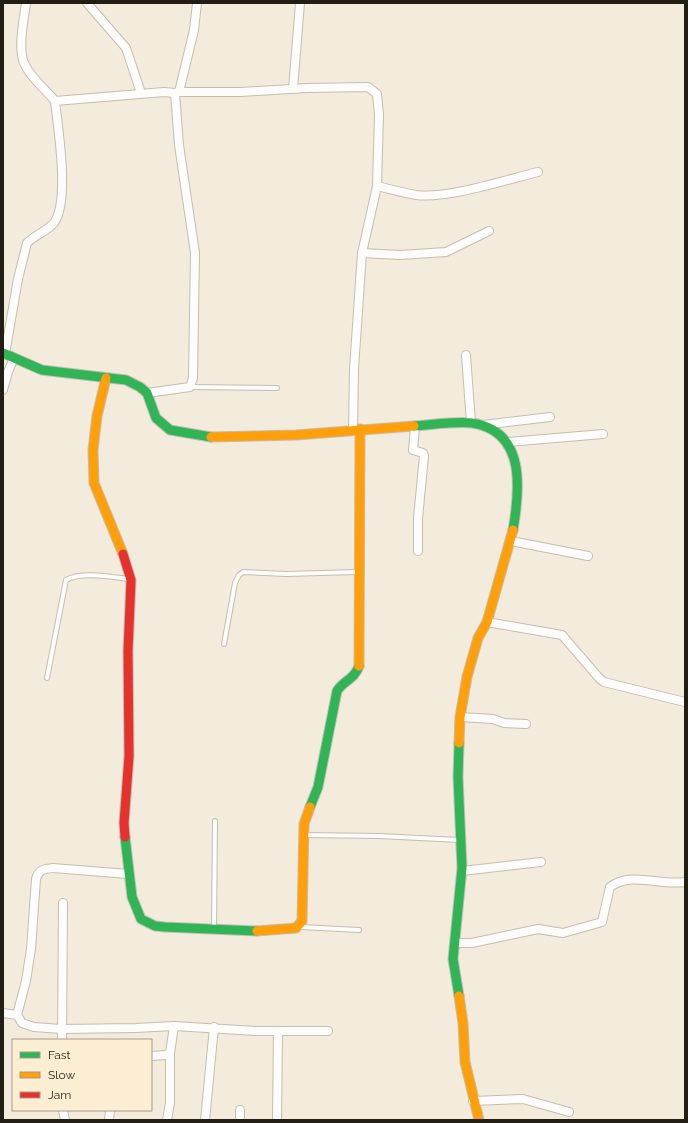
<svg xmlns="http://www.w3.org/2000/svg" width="688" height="1123" font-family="Raleway,sans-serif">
	<rect width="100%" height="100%" fill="#f3ebdc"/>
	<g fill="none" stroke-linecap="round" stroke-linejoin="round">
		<defs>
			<g id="lane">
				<path d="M 190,387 L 277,388"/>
				<path d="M 224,644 L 235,583 L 239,575 L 243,572 L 286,574 L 357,572"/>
				<path d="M 47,678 L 66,580 C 81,571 112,577 129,579"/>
				<path d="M 304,835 L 380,836 L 459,840"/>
				<path d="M 301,927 L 359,930"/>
				<path d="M 214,929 L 215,821"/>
			</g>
			<g id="street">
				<path d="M 26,3 C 24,19 17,50 25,65 C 31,78 46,90 55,101"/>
				<path d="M 87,3 L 126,48 L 141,93"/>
				<path d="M 293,89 L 300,3"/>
				<path d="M 179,92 L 194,30 L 197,3"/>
				<path d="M 377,186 C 390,189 403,193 416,195 C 448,199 505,180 538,172"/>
				<path d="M 362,253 L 400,255 L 446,252 L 489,231"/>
				<path d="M 5,354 L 18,279 L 27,243 C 35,235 47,231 54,223 C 70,201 58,128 55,101 L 164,92 L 175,93 L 179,92 L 241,92 L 307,88 L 368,87 L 377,94 L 379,115 L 377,186 L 362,253 L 354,369 L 353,430"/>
				<path d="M 466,355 L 471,423"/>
				<path d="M 3,390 L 8,372 L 14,358"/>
				<path d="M 147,393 L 190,387 L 193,378 L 195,253 L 179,145 L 175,93"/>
				<path d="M 483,425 L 550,417"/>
				<path d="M 415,426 L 413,450 L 423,453 L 424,456 L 418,518 L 418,551"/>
				<path d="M 508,442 L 603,434"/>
				<path d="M 511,541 L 588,556"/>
				<path d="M 487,622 L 562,635 L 599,678 L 604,682 L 685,702"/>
				<path d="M 460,717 L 493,719 L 504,723 L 526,724"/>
				<path d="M 462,871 L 541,862"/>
				<path d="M 454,943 L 472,943 L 538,929 L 563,933 L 602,922 L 610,887 C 632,871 659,886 685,882"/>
				<path d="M 3,1013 L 17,1015 L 22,1023 L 34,1027 L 61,1029 L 136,1028 L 174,1026 L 256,1031 L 328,1031"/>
				<path d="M 17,1015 L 26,981 L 31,949 L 36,879 C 39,869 44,869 53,868 L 128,874"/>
				<path d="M 62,1040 L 63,903"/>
				<path d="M 151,1056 L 166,1055 L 170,1053 L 174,1026"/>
				<path d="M 473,1101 L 523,1099 L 569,1112"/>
				<path d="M 63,1110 L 65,1120"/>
				<path d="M 109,1120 L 110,1110"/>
				<path d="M 167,1120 L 170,1103 L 170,1053"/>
				<path d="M 205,1120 L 214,1027"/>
				<path d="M 240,1120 L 240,1110"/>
				<path d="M 277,1120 L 278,1031"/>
			</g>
			<g id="fast">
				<path d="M 3,353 L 42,370 L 126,380 L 140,387 L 147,393 L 156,418 L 170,430 L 211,437"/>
				<path d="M 414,426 C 431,425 455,421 472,423 C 526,431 520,489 513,530"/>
				<path d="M 310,807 L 318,787 L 337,691 C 343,681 355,679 359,666"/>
				<path d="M 125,837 L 132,897 L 141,919 L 155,926 L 165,927 L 257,931"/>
				<path d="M 459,996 L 453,959 L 462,868 L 458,777 L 459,743"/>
			</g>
			<g id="slow">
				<path d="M 106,378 L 97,416 L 93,450 L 94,483 L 123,554"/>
				<path d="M 211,437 L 296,435 L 414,426"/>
				<path d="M 359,666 L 360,429"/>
				<path d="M 459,743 L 460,717 L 467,677 L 478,638 L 487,622 L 513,530"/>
				<path d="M 257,931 L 296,928 L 302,921 L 304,824 L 310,807"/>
				<path d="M 459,996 L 463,1023 L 465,1062 L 479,1120"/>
			</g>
			<path id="jam" d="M 123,554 L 131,580 L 128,651 L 129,756 L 124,823 L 125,837"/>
		</defs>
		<!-- lane casing -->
		<use href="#lane" stroke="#c4beb2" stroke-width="6"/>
		<!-- street casing -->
		<use href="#street" stroke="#c4beb2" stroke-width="10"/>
		<!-- fast casing -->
		<use href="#fast" stroke="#c4beb2" stroke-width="11"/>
		<!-- slow casing -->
		<use href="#slow" stroke="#c4beb2" stroke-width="11"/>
		<!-- jam casing -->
		<use href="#jam" stroke="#c4beb2" stroke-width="11"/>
		<!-- lane -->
		<use href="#lane" stroke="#fdfcfa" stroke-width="4"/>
		<!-- street -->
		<use href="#street" stroke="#fdfcfa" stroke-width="8"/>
		<!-- fast -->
		<use href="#fast" stroke="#30b455" stroke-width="9"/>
		<!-- slow -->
		<use href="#slow" stroke="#ff9f0a" stroke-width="9"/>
		<!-- jam -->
		<use href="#jam" stroke="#e5322d" stroke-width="9"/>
	</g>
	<!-- border -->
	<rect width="688" height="1123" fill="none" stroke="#231e14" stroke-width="8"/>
	<!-- legend -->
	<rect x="12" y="1039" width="140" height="72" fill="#fceed3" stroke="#a59b87"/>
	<rect x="20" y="1052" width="20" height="6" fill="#30b455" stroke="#a59b87"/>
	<text x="48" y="1059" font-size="12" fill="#231e14">Fast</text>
	<rect x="20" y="1072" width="20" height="6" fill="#ff9f0a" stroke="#a59b87"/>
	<text x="48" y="1079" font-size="12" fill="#231e14">Slow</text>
	<rect x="20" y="1092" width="20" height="6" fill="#e5322d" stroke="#a59b87"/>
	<text x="48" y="1099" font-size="12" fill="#231e14">Jam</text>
</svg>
